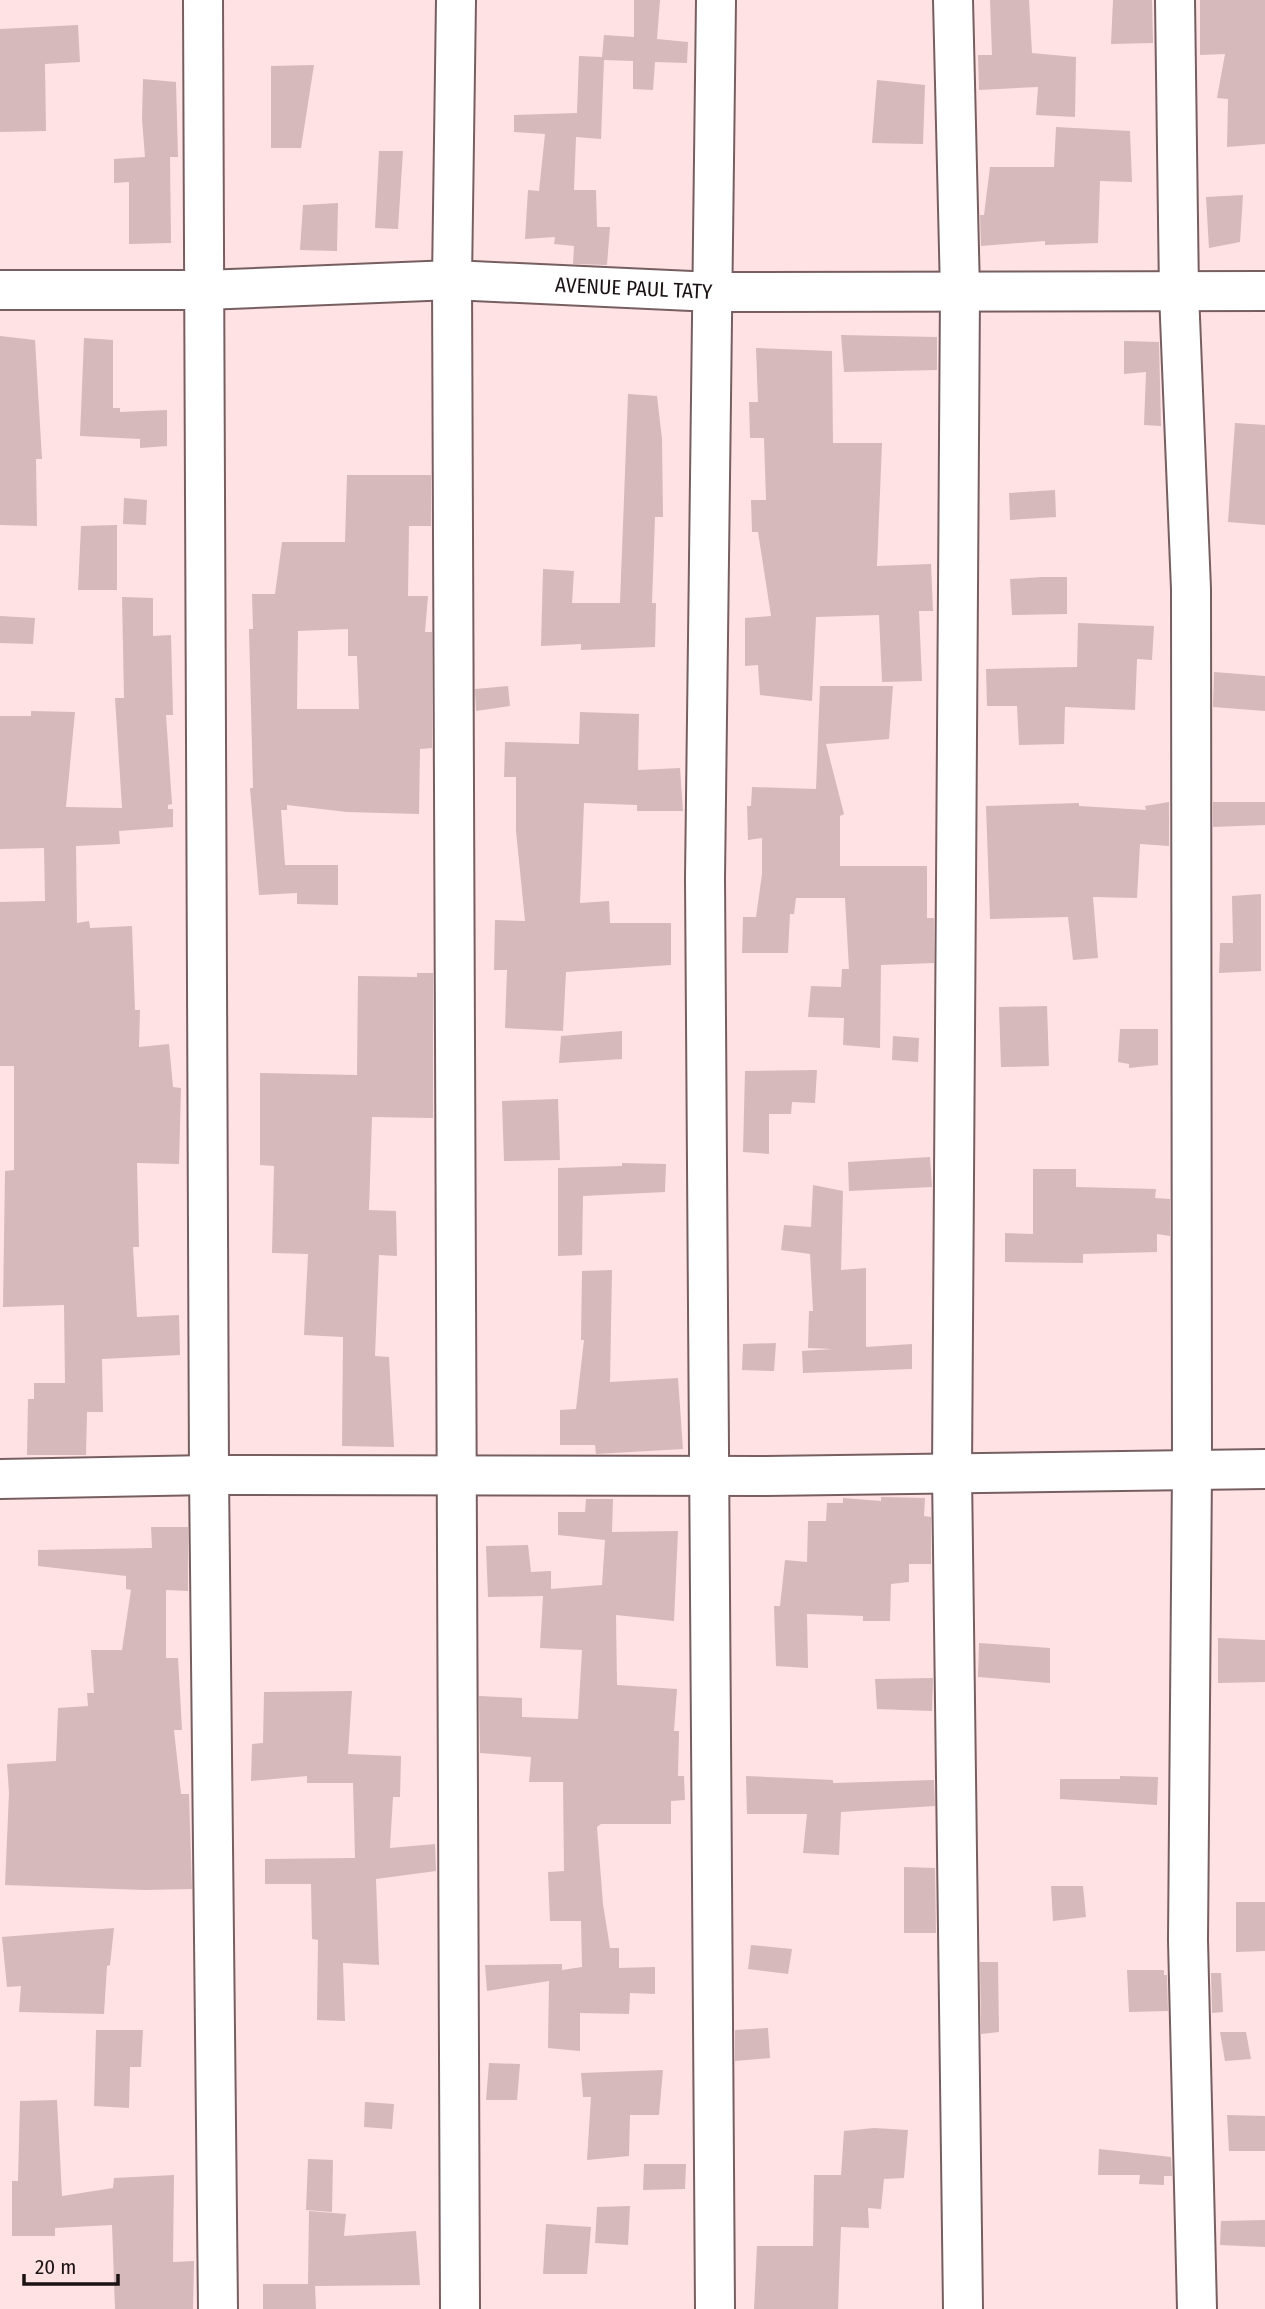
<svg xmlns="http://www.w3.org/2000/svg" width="1265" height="2309" font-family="'Fira Sans Condensed',sans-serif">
	<rect width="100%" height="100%" fill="#ffe2e4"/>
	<!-- building -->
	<g fill="#d5b9bb" fill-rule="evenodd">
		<path d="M 634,0 L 660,0 L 657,39 L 688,42 L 687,63 L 655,62 L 653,90 L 633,89 L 633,61 L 604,60 L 601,139 L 576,137 L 574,190 L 596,190 L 597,227 L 610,227 L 607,265 L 573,264 L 574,246 L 554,244 L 555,237 L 525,239 L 528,190 L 539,191 L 545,134 L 514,132 L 514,115 L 577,113 L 579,56 L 602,57 L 604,35 L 634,37 Z"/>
		<path d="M 990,0 L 1029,0 L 1032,53 L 1076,57 L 1075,117 L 1036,115 L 1038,87 L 979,90 L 978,55 L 992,55 Z"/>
		<path d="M 1113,0 L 1152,0 L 1153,43 L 1111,44 Z"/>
		<path d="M 1200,0 L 1265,0 L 1265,144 L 1227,147 L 1228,99 L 1217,98 L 1225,54 L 1200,55 Z"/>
		<path d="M 78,25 L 80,62 L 45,64 L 46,131 L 0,132 L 0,29 Z"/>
		<path d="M 314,65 L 301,148 L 271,148 L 271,66 Z"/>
		<path d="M 143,79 L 176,82 L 178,157 L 170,157 L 171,243 L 129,244 L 129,182 L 114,183 L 114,159 L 145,157 L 142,119 Z"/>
		<path d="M 877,80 L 925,85 L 923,144 L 872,143 Z"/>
		<path d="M 1056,127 L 1130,131 L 1132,182 L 1100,181 L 1098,243 L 1045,245 L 1045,241 L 981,246 L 980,215 L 984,215 L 990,167 L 1054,167 Z"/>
		<path d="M 379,151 L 403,151 L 398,229 L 375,228 Z"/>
		<path d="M 1243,195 L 1240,242 L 1209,248 L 1206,197 Z"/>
		<path d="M 338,203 L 337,251 L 300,250 L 303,205 Z"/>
		<path d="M 841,335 L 937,337 L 937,370 L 844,372 Z"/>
		<path d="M 0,336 L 35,340 L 42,459 L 36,459 L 37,526 L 0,525 Z"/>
		<path d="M 84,338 L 113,340 L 113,408 L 120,408 L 120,412 L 167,410 L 167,446 L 140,448 L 140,439 L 80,436 Z"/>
		<path d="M 1124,341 L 1159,342 L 1161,426 L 1144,425 L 1146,372 L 1124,374 Z"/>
		<path d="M 756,348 L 832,351 L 833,443 L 882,443 L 877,566 L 931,564 L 933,611 L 919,611 L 922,681 L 882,682 L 879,615 L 816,617 L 812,701 L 760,695 L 758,665 L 745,666 L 745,618 L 771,616 L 758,532 L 752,532 L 751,500 L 766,500 L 764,438 L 750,438 L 749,402 L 758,402 Z"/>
		<path d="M 628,394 L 657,396 L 662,439 L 663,517 L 655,517 L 652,603 L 656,603 L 655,647 L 581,650 L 581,644 L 541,646 L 543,569 L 574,571 L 572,603 L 620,603 Z"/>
		<path d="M 1235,423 L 1265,425 L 1265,525 L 1228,522 Z"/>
		<path d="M 347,475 L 431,475 L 431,526 L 409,526 L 408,596 L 428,596 L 425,632 L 432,632 L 432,748 L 420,749 L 419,814 L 347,812 L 287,805 L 287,810 L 281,810 L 285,865 L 338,865 L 338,905 L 297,904 L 297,893 L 259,895 L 250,788 L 253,788 L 249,629 L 253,629 L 252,594 L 275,594 L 282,542 L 345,542 ZM 348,629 L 348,656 L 357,656 L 359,709 L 297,709 L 298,631 Z"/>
		<path d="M 1055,490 L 1056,517 L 1010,520 L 1009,493 Z"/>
		<path d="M 124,498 L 147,500 L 146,525 L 123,524 Z"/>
		<path d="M 117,525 L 117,590 L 78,590 L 81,526 Z"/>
		<path d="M 1042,577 L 1067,577 L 1067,614 L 1012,615 L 1010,579 Z"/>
		<path d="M 122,597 L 153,598 L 153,636 L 171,635 L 173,715 L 166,715 L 172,804 L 168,805 L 168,809 L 173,809 L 173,827 L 119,831 L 120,844 L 76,846 L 77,923 L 89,921 L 90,928 L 132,926 L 135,1010 L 140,1010 L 139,1047 L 169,1044 L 173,1087 L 181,1088 L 179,1164 L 137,1163 L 139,1247 L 133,1247 L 137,1317 L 179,1315 L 180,1355 L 102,1359 L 103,1412 L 87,1412 L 86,1455 L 27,1455 L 28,1399 L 34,1399 L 34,1383 L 65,1383 L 64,1305 L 3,1307 L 5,1171 L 14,1170 L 14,1066 L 0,1066 L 0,902 L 45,901 L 44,848 L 0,849 L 0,716 L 31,716 L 31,711 L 75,712 L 66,807 L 122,808 L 115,698 L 124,698 Z"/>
		<path d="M 0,616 L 35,618 L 33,644 L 0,643 Z"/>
		<path d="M 1078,623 L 1154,626 L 1152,660 L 1137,659 L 1135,710 L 1065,707 L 1064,744 L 1019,745 L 1017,706 L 987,706 L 986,669 L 1077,667 Z"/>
		<path d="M 1214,672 L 1265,676 L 1265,711 L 1213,707 Z"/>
		<path d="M 508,686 L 510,706 L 476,711 L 475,689 Z"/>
		<path d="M 820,686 L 893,686 L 889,739 L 826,744 L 844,814 L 840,816 L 840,866 L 927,866 L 927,918 L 934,918 L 934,963 L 881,965 L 880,1048 L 843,1045 L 844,1018 L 808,1017 L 811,986 L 841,987 L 842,969 L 849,969 L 845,898 L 796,898 L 794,914 L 790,914 L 788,953 L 742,953 L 743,917 L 756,917 L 762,874 L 762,838 L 748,840 L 747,806 L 751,806 L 752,787 L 816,789 Z"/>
		<path d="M 580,712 L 639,714 L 638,770 L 680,768 L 683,811 L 637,811 L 637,805 L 584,803 L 580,903 L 609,901 L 610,923 L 671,923 L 671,965 L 566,972 L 563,1031 L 505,1028 L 507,970 L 494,970 L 495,920 L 525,921 L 516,831 L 516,777 L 504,777 L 505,742 L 579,744 Z"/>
		<path d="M 1169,802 L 1169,846 L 1140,844 L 1137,898 L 1093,897 L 1098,958 L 1073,960 L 1068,917 L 990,919 L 986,806 L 1079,803 L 1079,806 L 1146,810 L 1145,806 Z"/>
		<path d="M 1213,802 L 1265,802 L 1265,825 L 1213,827 Z"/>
		<path d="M 1261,894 L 1261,971 L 1219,973 L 1220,943 L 1233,943 L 1232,896 Z"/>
		<path d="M 417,973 L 433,973 L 433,1118 L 372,1117 L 369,1210 L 396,1211 L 397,1256 L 379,1255 L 375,1356 L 389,1357 L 394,1447 L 342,1446 L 343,1337 L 304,1335 L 308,1254 L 272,1253 L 274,1166 L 260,1165 L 260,1073 L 357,1075 L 358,976 L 417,977 Z"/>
		<path d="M 1047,1006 L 1049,1066 L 1001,1067 L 999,1007 Z"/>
		<path d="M 1120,1029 L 1158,1029 L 1158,1065 L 1129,1068 L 1129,1064 L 1118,1062 Z"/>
		<path d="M 622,1031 L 622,1059 L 559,1063 L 561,1036 Z"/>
		<path d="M 893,1036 L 919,1038 L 918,1062 L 892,1060 Z"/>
		<path d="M 817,1070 L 815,1103 L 792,1102 L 791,1114 L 769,1114 L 769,1154 L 743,1152 L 745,1071 Z"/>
		<path d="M 558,1099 L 560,1160 L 504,1161 L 502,1101 Z"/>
		<path d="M 930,1157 L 932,1187 L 849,1191 L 848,1162 Z"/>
		<path d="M 622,1163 L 666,1164 L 665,1192 L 583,1196 L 582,1255 L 558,1256 L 558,1168 L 622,1166 Z"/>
		<path d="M 1033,1169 L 1076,1169 L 1076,1187 L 1156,1189 L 1155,1198 L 1170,1199 L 1170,1236 L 1157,1234 L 1157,1252 L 1083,1254 L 1083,1263 L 1005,1262 L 1005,1233 L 1033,1234 Z"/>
		<path d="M 813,1185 L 843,1191 L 841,1270 L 866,1268 L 866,1347 L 912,1344 L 912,1369 L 803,1373 L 802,1351 L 833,1349 L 808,1348 L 809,1311 L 813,1311 L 810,1254 L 781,1250 L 784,1225 L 811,1227 Z"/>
		<path d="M 612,1270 L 610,1382 L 678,1378 L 683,1449 L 596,1454 L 595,1445 L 560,1445 L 560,1410 L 576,1409 L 584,1340 L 581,1340 L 582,1271 Z"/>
		<path d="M 776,1343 L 774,1371 L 742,1370 L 743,1344 Z"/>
		<path d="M 881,1497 L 925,1498 L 924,1516 L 931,1517 L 931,1564 L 909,1564 L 909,1582 L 891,1584 L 890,1621 L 863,1621 L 863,1616 L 807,1614 L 808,1668 L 776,1666 L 774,1606 L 780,1606 L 785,1560 L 807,1562 L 808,1521 L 826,1521 L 827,1503 L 843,1503 L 843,1498 L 881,1501 Z"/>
		<path d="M 586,1499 L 613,1499 L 612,1532 L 678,1531 L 674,1621 L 616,1615 L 617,1685 L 677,1689 L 674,1731 L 679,1731 L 678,1776 L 684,1776 L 685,1800 L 671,1801 L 671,1824 L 601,1824 L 597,1827 L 603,1904 L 610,1948 L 619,1948 L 619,1968 L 655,1967 L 655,1994 L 630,1993 L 629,2014 L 580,2013 L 580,2051 L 548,2048 L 549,1981 L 487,1991 L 485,1965 L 562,1964 L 562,1970 L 582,1967 L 581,1921 L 550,1921 L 548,1872 L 564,1871 L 563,1782 L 529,1782 L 531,1757 L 480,1753 L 479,1696 L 522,1698 L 522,1717 L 578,1719 L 582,1650 L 540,1648 L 543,1596 L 488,1597 L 486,1546 L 528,1545 L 531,1572 L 551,1571 L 551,1589 L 602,1585 L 605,1540 L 558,1535 L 558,1512 L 585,1512 Z"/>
		<path d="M 151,1527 L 188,1527 L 188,1591 L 166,1590 L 166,1658 L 178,1658 L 182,1730 L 174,1730 L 181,1794 L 189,1794 L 192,1889 L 145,1890 L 5,1885 L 9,1793 L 7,1764 L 56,1761 L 58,1708 L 88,1706 L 87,1693 L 94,1693 L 91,1650 L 122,1650 L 131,1590 L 126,1589 L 126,1576 L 38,1566 L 38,1550 L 152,1548 Z"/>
		<path d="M 1218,1638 L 1265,1640 L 1265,1682 L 1218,1683 Z"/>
		<path d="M 979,1643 L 1050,1648 L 1050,1683 L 978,1677 Z"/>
		<path d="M 933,1678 L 932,1711 L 877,1709 L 875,1679 Z"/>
		<path d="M 352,1691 L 348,1754 L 401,1756 L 400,1797 L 393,1797 L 390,1848 L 435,1844 L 436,1871 L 376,1879 L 379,1965 L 343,1963 L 345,2021 L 317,2020 L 318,1940 L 312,1939 L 311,1884 L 265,1884 L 265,1859 L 355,1858 L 353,1783 L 307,1783 L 307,1776 L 251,1781 L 252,1744 L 263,1743 L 264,1692 Z"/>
		<path d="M 746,1776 L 833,1780 L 833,1783 L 934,1780 L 935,1806 L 841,1812 L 839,1855 L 803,1853 L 807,1814 L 747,1814 Z"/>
		<path d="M 1120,1776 L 1158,1777 L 1157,1805 L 1060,1799 L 1060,1779 L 1120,1779 Z"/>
		<path d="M 904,1867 L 935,1868 L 936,1933 L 904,1933 Z"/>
		<path d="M 1051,1886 L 1083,1886 L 1086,1917 L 1053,1921 Z"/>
		<path d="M 1236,1902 L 1265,1902 L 1265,1951 L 1236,1952 Z"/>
		<path d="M 114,1928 L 110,1965 L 107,1966 L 104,2014 L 19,2012 L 21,1986 L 7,1987 L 2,1937 Z"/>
		<path d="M 751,1945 L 792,1949 L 788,1974 L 748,1969 Z"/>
		<path d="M 980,1962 L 998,1962 L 999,2032 L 981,2034 Z"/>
		<path d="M 1127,1970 L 1164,1970 L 1164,1975 L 1167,1975 L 1168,2011 L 1129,2012 Z"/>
		<path d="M 1211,1973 L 1221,1973 L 1223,2012 L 1212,2013 Z"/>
		<path d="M 768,2028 L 770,2058 L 735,2061 L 735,2030 Z"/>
		<path d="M 96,2030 L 143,2030 L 141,2067 L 130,2067 L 129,2108 L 94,2106 Z"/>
		<path d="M 1220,2032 L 1246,2032 L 1251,2059 L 1225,2061 Z"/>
		<path d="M 489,2063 L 520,2064 L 517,2100 L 486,2100 Z"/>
		<path d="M 663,2070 L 659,2115 L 630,2115 L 629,2156 L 587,2160 L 591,2097 L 583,2097 L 581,2073 Z"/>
		<path d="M 57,2100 L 62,2196 L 113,2188 L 114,2178 L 174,2175 L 173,2262 L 194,2261 L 193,2309 L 115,2309 L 112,2225 L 55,2228 L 55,2236 L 12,2236 L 12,2181 L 18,2181 L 20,2101 Z"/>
		<path d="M 365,2102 L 394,2104 L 392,2129 L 364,2127 Z"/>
		<path d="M 1227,2115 L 1265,2116 L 1265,2151 L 1229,2151 Z"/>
		<path d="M 874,2128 L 908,2130 L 904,2178 L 884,2179 L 881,2209 L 868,2208 L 869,2228 L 841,2227 L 838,2309 L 754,2309 L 757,2246 L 813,2246 L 814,2175 L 841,2175 L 844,2131 Z"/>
		<path d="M 1099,2149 L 1171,2157 L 1172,2176 L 1164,2176 L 1164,2185 L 1139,2184 L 1140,2175 L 1098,2175 Z"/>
		<path d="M 308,2159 L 333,2160 L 332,2212 L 306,2210 Z"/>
		<path d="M 644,2164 L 686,2164 L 685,2189 L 643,2190 Z"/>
		<path d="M 630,2206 L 628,2245 L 595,2243 L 597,2207 Z"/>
		<path d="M 309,2211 L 346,2214 L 344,2236 L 416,2231 L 420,2285 L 315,2286 L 316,2309 L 263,2309 L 263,2284 L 308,2284 Z"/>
		<path d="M 1265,2220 L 1265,2247 L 1220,2245 L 1221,2221 Z"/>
		<path d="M 546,2224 L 591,2227 L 587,2274 L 543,2274 Z"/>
	</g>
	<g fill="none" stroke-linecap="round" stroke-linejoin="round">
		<defs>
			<g id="minor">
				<path d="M 203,0 L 209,1475 L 218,2309"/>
				<path d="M 456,0 L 452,280 L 460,2309"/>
				<path d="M 953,0 L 960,292 L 952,1473 L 963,2309"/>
				<path d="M 1175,0 L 1179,293 L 1191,589 L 1192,1470 L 1188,1940 L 1197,2309"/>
				<path id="s1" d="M 0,290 L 204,290 L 452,280 L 713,292 L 1265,291"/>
				<path d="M 0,1479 L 209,1475 L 766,1476 L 1265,1469"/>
				<path d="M 715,2309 L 705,878 L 716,0"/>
			</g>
		</defs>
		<!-- minor casing -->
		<use href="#minor" stroke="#775f61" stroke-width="42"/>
		<!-- minor -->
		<use href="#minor" stroke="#fff" stroke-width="38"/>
	</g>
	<g text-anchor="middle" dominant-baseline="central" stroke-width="7" stroke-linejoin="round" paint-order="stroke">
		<!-- street labels -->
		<g font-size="21" fill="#1b1213" stroke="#ffe2e4">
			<text stroke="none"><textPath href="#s1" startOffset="634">AVENUE PAUL TATY</textPath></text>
		</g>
	</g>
	<!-- scale -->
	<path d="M24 2274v10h94v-10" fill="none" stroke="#1b1213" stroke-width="3.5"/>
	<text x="35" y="2274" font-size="21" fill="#1b1213" stroke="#ffe2e4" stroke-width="5" paint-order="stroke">20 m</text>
</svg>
